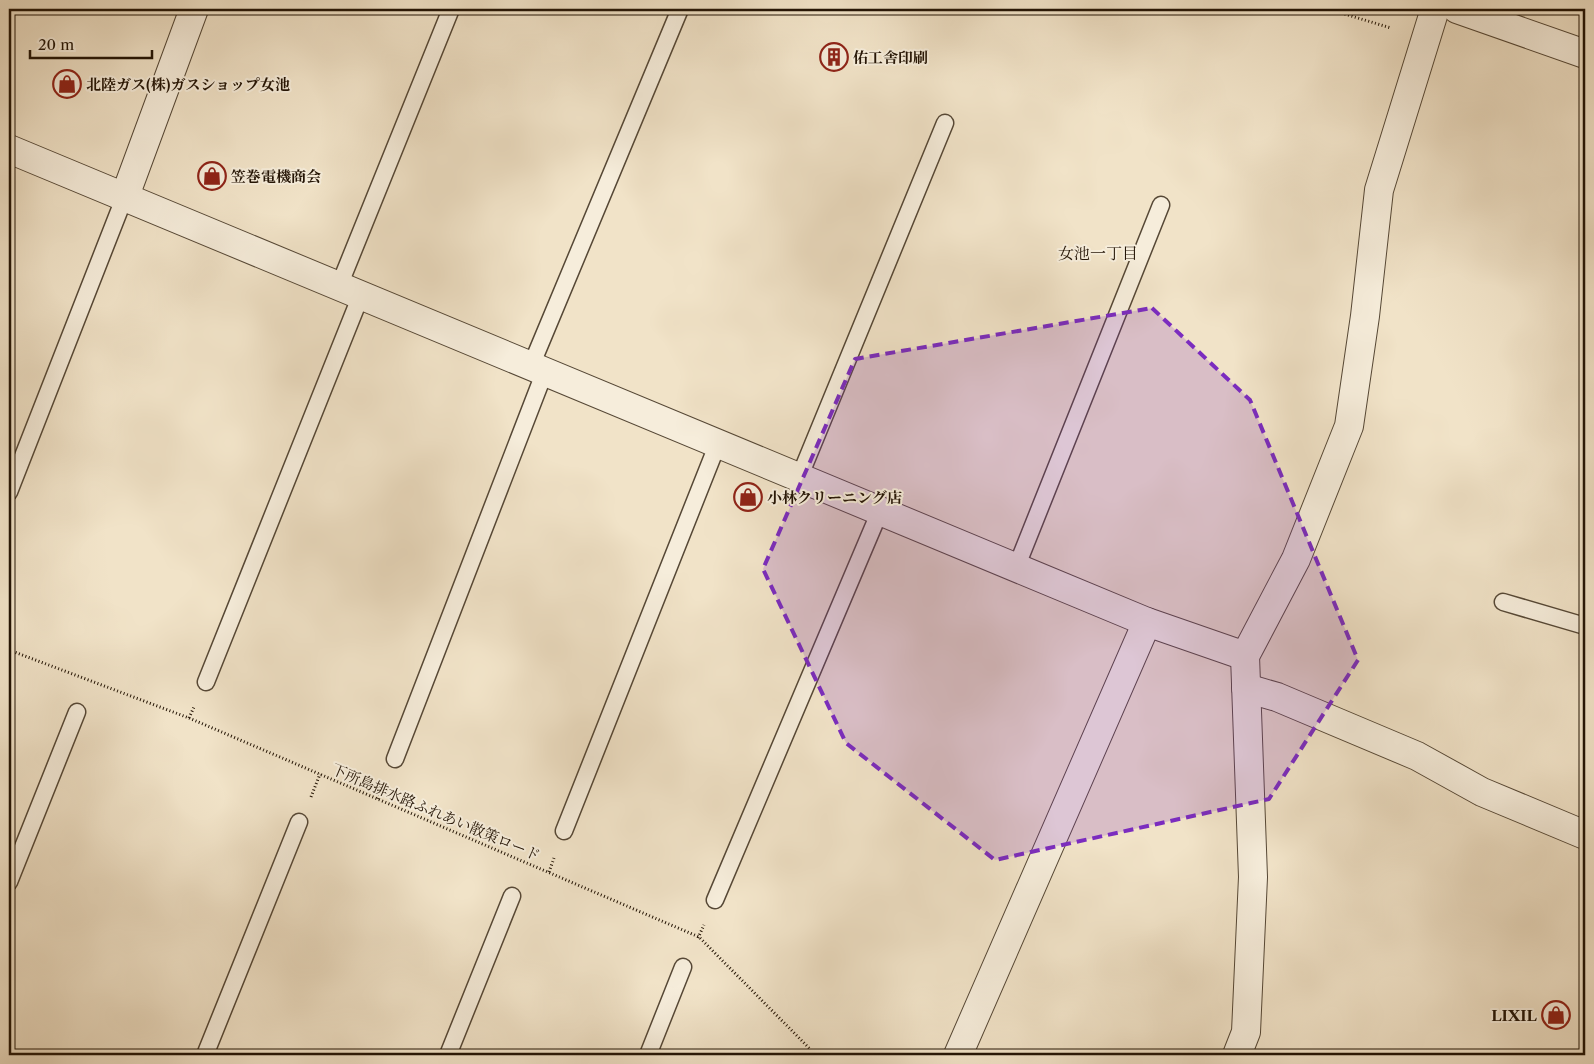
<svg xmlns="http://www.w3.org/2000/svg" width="1594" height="1064" font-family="'Libre Caslon Text','Noto Serif JP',serif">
	<rect width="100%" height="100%" fill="#f1e3c8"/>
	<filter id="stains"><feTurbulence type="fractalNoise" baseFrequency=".004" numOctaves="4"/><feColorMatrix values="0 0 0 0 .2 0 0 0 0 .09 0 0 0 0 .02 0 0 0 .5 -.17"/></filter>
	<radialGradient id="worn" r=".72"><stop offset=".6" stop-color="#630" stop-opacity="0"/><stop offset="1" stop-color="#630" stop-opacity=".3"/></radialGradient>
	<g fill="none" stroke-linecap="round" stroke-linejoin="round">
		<defs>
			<g id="service">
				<path d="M 339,286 L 451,9"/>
				<path d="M 531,366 L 680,9"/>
				<path d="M 799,478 L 945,123"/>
				<path d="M 9,492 L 125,196"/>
				<path d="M 1016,568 L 1161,205"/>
				<path d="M 1503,602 L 1585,626"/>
				<path d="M 206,682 L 361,295"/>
				<path d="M 395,759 L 545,371"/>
				<path d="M 564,831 L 718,443"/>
				<path d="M 9,882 L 77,712"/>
				<path d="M 715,900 L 880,511"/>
				<path d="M 205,1055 L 299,822"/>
				<path d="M 448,1055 L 512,896"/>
				<path d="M 648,1055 L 683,967"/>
			</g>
			<g id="minor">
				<path d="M 1457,9 L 1585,54"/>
				<path d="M 9,149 L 1147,622 L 1245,656"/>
				<path d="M 125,196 L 194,9"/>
				<path d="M 1246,688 L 1277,697 L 1417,756 L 1482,792 L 1585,835"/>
				<path d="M 958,1055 L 1147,622"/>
				<path d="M 1237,1055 L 1246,1032 L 1253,877 L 1245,656 L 1296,559 L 1349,426 L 1365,316 L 1379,190 L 1435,9"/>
			</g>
		</defs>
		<!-- service casing -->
		<use href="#service" stroke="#564836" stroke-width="19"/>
		<!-- minor casing -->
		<use href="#minor" stroke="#564836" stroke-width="30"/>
		<!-- path -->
		<g stroke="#231405" stroke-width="3" stroke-dasharray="1 2.5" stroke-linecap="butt">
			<path d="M 1328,9 L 1391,28"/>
			<path d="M 9,650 L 189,718 L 699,937 L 816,1055"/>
			<path d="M 189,718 L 194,707"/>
			<path d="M 311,797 L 320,774"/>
			<path d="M 378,799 L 384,786"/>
			<path d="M 549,872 L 554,858"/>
			<path d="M 698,938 L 704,925"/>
		</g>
		<!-- service -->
		<use href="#service" stroke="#f6eddb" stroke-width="16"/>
		<!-- minor -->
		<use href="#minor" stroke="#f6eddb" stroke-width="28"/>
	</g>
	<!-- marked area -->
	<path fill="#7b2cbf" fill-opacity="0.2" stroke="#7b2cbf" stroke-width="4" stroke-dasharray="10 6" stroke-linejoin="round" d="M 1152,308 L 1250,400 L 1358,660 L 1269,799 L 995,860 L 846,743 L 763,569 L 855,359 Z"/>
	<!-- icons -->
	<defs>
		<symbol id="building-ring" viewBox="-11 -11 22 22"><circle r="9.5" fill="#f6eddb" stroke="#8f2418" stroke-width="1.5"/><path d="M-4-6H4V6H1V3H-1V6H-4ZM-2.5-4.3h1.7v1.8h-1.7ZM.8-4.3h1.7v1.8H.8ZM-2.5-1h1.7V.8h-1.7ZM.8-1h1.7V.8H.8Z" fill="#8f2418"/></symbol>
		<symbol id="shop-ring" viewBox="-11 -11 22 22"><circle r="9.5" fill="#f6eddb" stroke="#8f2418" stroke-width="1.5"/><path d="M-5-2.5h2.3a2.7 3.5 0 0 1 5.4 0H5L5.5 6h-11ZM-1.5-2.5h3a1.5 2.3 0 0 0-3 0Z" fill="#8f2418"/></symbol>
	</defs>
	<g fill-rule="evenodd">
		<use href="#building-ring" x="818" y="41" width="32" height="32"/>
		<use href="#shop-ring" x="51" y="68" width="32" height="32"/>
		<use href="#shop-ring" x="196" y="160" width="32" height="32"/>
		<use href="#shop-ring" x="732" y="481" width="32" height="32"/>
		<use href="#shop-ring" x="1540" y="999" width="32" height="32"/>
	</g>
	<g text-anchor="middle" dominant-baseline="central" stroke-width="4" stroke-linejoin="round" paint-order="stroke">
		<!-- poi labels -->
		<g font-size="15" font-weight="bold" fill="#231405" stroke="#f6eddb" text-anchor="start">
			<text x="853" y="57">佑工舎印刷</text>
			<text x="86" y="84">北陸ガス(株)ガスショップ女池</text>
			<text x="231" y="176">笠巻電機商会</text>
			<text x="767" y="497">小林クリーニング店</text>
			<text x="1537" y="1015" text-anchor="end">LIXIL</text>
		</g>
		<!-- street labels -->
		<g font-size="15" fill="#231405" stroke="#f6eddb">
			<text transform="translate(436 812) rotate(23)">下所島排水路ふれあい散策ロード</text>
		</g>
		<!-- neighbourhood labels -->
		<g font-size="16" fill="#231405" stroke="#f6eddb">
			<text x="1098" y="253">女池一丁目</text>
		</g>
	</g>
	<!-- margin -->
	<rect width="1594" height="1064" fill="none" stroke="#f1e3c8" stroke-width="30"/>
	<rect x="10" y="10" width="1574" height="1044" fill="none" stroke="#231405" stroke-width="2.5"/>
	<rect x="15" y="15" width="1564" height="1034" fill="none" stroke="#231405"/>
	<!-- scale -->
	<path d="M30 50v8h122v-8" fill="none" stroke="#231405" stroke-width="2.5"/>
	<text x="38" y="50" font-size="15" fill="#231405" stroke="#f6eddb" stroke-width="4" paint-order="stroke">20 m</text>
	<rect width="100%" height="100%" filter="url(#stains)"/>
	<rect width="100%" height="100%" fill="url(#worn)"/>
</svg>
